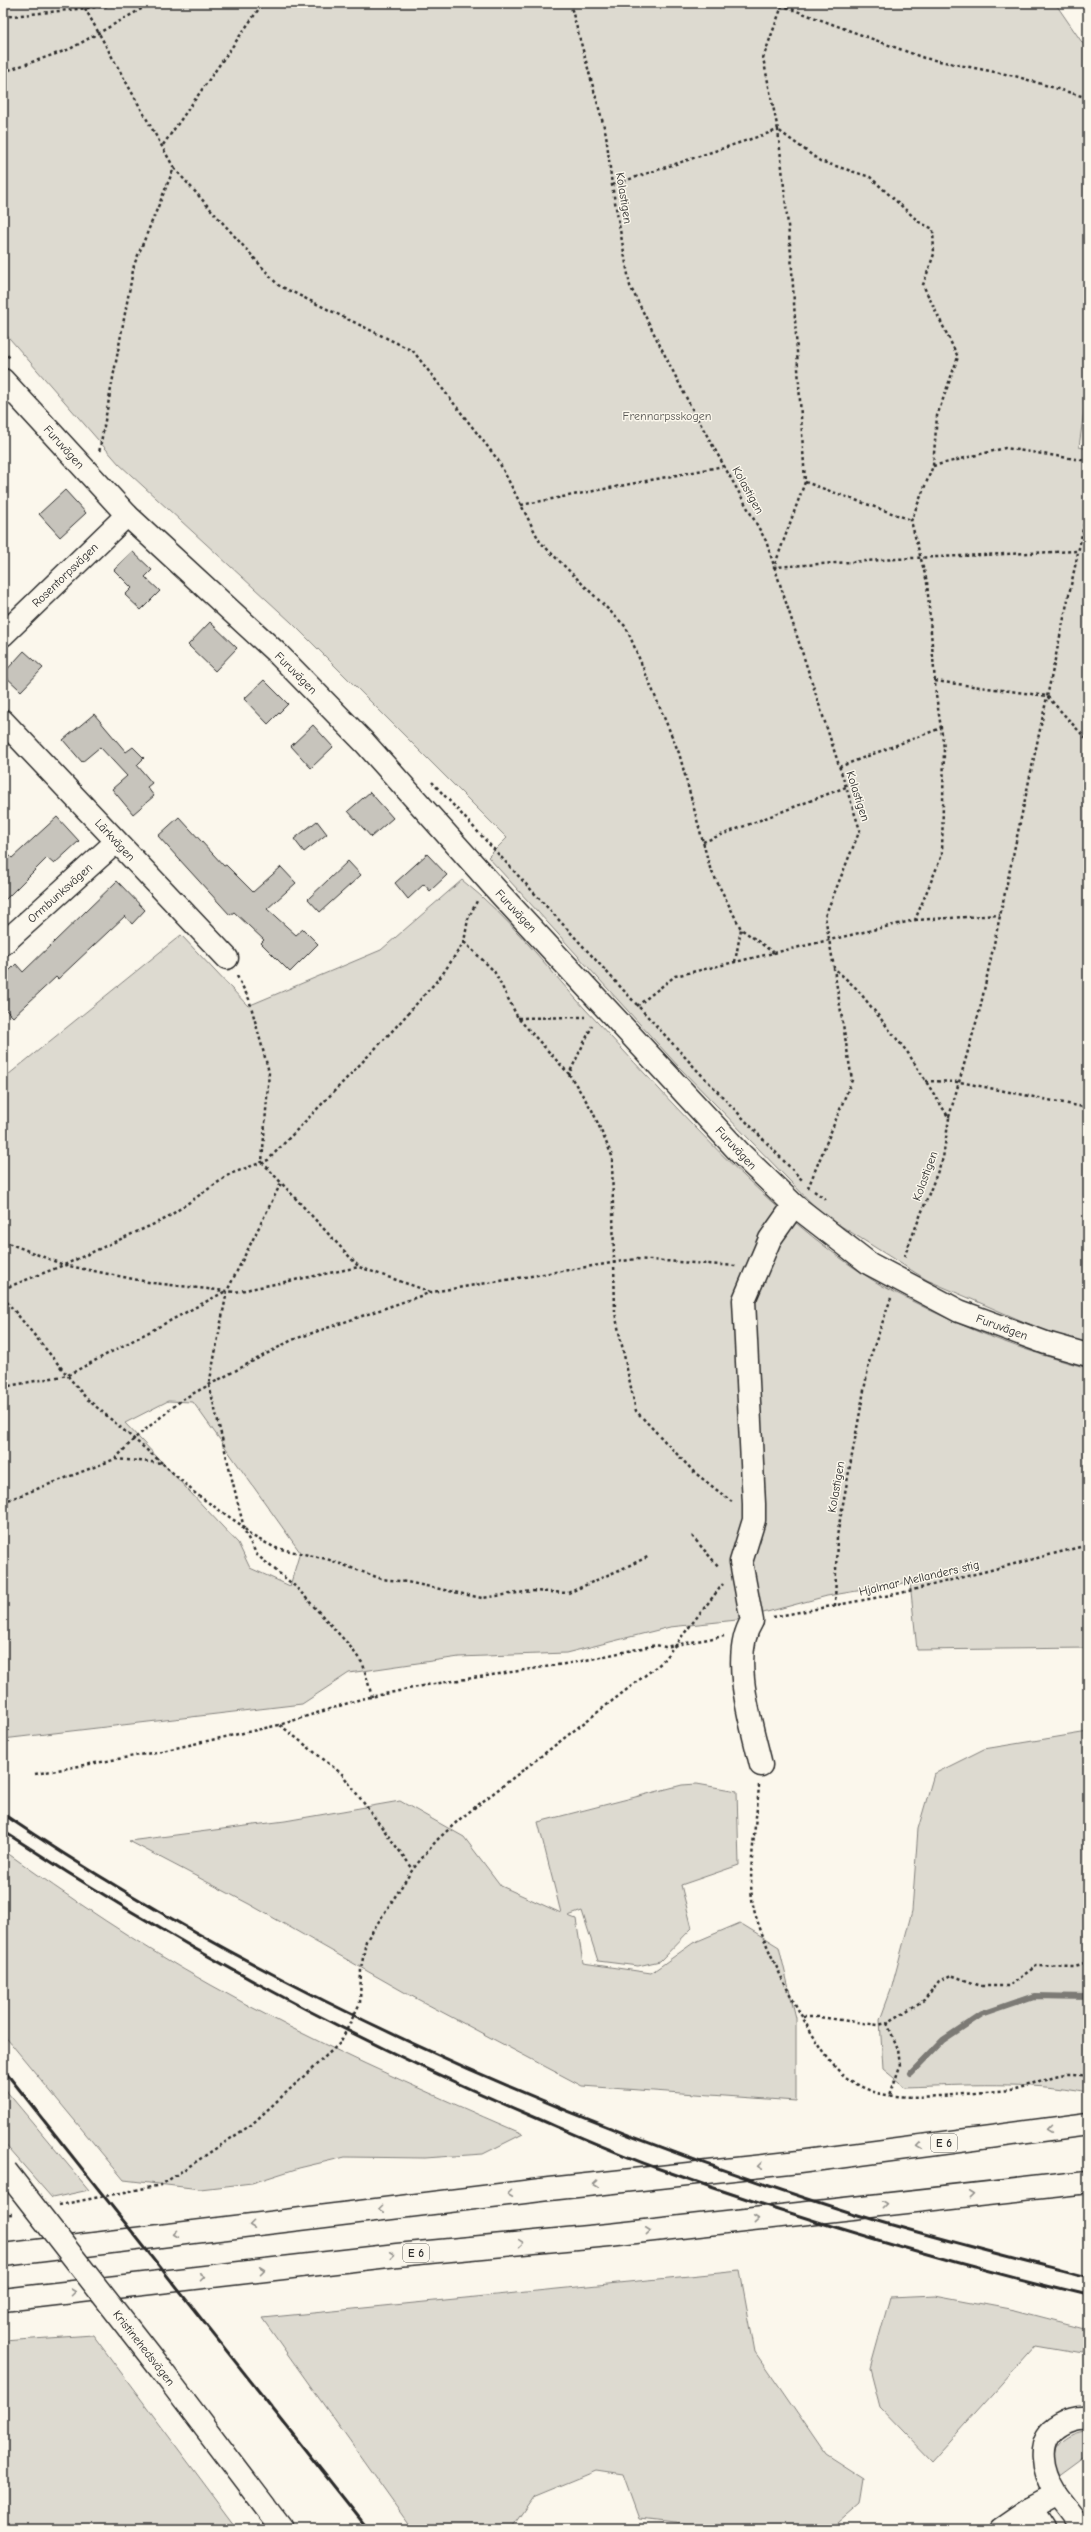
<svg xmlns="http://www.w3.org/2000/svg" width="1091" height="2532" font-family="'Comic Neue',sans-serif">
	<rect width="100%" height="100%" fill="#fbf7ec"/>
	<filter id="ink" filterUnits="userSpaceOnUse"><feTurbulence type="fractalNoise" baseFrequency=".025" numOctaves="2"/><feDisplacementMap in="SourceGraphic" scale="8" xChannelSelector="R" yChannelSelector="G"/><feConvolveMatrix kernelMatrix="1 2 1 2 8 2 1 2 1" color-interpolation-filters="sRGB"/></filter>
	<g filter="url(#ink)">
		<!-- green -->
		<g fill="#dddad0" stroke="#84827e" fill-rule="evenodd">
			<path d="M 3,3 L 1055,3 L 1088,51 L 1088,382 L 1079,447 L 1088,449 L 1088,1344 L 1057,1336 L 927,1280 L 822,1214 L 678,1066 L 488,857 L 507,838 L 291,622 L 119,464 L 3,331 Z"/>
			<path d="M 462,880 C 509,917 545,965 585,1009 C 671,1101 765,1211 871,1279 C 883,1287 897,1293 910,1300 C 967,1330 1026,1352 1088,1368 L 1088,1648 L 917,1650 L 910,1582 L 827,1596 L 737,1620 L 670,1627 L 566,1653 L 459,1657 L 349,1673 L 302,1704 L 3,1739 L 3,1079 L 181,935 L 248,1006 L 381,950 ZM 168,1401 L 193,1402 L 300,1552 L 290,1586 L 250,1568 L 238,1543 L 125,1423 Z"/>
			<path d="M 1088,1732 L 1088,2093 C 1024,2081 969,2085 905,2087 L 883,2069 L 880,2020 L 891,1990 L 912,1911 L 918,1829 L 934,1774 L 984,1749 Z"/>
			<path d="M 697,1784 L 737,1791 L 739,1865 L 681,1885 L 692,1928 L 660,1961 L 638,1966 L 598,1961 L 582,1911 L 568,1916 L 576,1919 L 583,1963 L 651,1973 L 693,1943 L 740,1923 L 779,1947 L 796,2018 L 796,2101 L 582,2086 L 404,1992 L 249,1904 L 129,1841 L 285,1821 L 400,1801 L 464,1837 L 501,1886 L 561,1913 L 538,1822 L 682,1785 Z"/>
			<path d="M 3,1850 C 70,1898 139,1945 211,1985 C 312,2042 417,2088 523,2134 L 483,2154 L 425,2158 L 345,2157 L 299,2168 L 252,2183 L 200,2189 L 124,2180 L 3,2034 Z"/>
			<path d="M 3,2087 L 89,2190 L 52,2198 L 3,2142 Z"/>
			<path d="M 740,2271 L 755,2352 L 825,2454 L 864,2479 L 860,2504 L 831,2529 L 710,2527 L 639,2519 L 623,2475 L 596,2471 L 533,2497 L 511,2529 L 412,2529 L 262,2318 Z"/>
			<path d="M 935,2295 L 1015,2310 L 1088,2329 L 1088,2332 L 1082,2353 L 1036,2345 L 932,2461 L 880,2407 L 870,2369 L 890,2297 Z"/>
			<path d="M 93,2335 L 238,2529 L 3,2529 L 3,2341 Z"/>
			<path d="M 1088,2431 L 1088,2455 L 1058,2477 C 1057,2472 1053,2464 1053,2458 C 1054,2442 1073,2431 1088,2431 Z"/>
		</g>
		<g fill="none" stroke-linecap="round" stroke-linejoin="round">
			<!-- stream -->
			<path stroke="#7b7a75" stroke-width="6" d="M 911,2073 L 943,2040 L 982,2014 L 1034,1996 L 1088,1997"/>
		</g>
		<!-- building -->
		<g fill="#c7c4bc" stroke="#2b2b2b">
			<path d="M 65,490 L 86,513 L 60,537 L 39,514 Z"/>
			<path d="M 132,551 L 152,570 L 145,577 L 160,591 L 141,610 L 125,595 L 132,588 L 114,570 Z"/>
			<path d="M 210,622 L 237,648 L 215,671 L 188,645 Z"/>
			<path d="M 24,651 L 43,668 L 21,691 L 3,674 Z"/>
			<path d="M 264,680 L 288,704 L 268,724 L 244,699 Z"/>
			<path d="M 94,714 L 126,752 L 133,747 L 144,758 L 137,765 L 152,783 L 147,787 L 154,796 L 133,814 L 112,789 L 127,776 L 100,747 L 82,762 L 63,740 Z"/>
			<path d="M 313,725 L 333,747 L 311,768 L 291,746 Z"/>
			<path d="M 370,792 L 393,818 L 371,837 L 348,811 Z"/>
			<path d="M 57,817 L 79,841 L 54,864 L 47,858 L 3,902 L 3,849 L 12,858 Z"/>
			<path d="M 179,817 L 224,866 L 226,865 L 253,892 L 281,867 L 296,883 L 267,909 L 296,935 L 303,929 L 318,944 L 290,972 L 261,943 L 264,940 L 234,912 L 230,915 L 158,836 Z"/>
			<path d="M 317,821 L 327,834 L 304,852 L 294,839 Z"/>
			<path d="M 427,854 L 447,875 L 430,891 L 424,884 L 408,899 L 395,883 Z"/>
			<path d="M 348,861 L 361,875 L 320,912 L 308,899 Z"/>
			<path d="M 117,881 L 145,910 L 132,924 L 125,916 L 58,979 L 56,977 L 13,1017 L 3,1007 L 3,977 L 16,964 L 23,972 Z"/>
		</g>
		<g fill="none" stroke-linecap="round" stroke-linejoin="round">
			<defs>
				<g id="minor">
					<path d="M 3,380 L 127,515 L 279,655 L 365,743 L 502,896 L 740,1153 L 794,1205 L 870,1264 L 959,1311 L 1046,1343 L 1088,1355"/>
					<path d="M 3,635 L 127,515"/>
					<path d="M 3,721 L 227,958"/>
					<path d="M 3,944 L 116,842"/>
					<path d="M 761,1765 C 752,1726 729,1656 752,1621 L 741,1562 L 754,1520 L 754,1504 L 744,1300 L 770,1239 L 794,1205"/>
					<path d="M 162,2371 L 282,2529"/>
					<path d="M 1056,2495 C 1042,2472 1033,2439 1061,2424 C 1070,2419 1078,2417 1088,2418"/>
					<path d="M 1030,2509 L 1043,2529"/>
					<path d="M 1001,2529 L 1030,2509 L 1056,2495 L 1082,2529"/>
				</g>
				<g id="highway">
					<path d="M 3,2255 L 549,2189 L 799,2162 L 1088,2124"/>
					<path d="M 3,2300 L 397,2255 L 609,2235 L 1088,2182"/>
				</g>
			</defs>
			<!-- minor casing -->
			<use href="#minor" stroke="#2b2b2b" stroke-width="25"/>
			<!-- highway casing -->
			<use href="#highway" stroke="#2b2b2b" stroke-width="25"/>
			<!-- path -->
			<g stroke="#2b2b2b" stroke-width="2.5" stroke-dasharray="3 3" stroke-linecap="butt">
				<path d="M 82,3 L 174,168 L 134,265 L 99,453"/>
				<path d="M 570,3 L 606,134 L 612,185 L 630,286 L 690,405 L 766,541 L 860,830 L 825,916 L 834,968 L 857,989 L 908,1053 L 949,1118 L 943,1158 L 904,1257"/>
				<path d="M 775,3 L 924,58 L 1015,76 L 1088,98"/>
				<path d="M 3,17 L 134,3"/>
				<path d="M 3,72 L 70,49 L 152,3"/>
				<path d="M 163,145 L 263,3"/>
				<path d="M 174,168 L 278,285 L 413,351 L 498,460 L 540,542 L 626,627 L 679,753 L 710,868 L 741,929 L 774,953"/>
				<path d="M 612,185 L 778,130 L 791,254 L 805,482 L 774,567 L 912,558 L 1078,551"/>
				<path d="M 3,351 L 11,359"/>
				<path d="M 933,466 L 1005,448 L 1088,461"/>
				<path d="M 805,482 L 911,520"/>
				<path d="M 521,505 L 724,466"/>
				<path d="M 935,681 L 1047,696 L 1088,741"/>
				<path d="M 839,767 L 941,728"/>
				<path d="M 432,782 L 696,1069 L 803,1181"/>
				<path d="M 703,842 L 846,787"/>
				<path d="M 915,920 L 1000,915"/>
				<path d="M 464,942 L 494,971 L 518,1018 L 569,1074 L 592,1026"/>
				<path d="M 735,962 L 741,929"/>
				<path d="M 237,976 L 249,999 L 269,1072 L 262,1162 L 359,1267"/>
				<path d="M 637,1006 L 675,976 L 915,920 L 942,855 L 944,748 L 936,695 L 927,582 L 911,521 L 933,466 L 937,416 L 958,357 L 923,285 L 934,254 L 933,229 L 919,222 L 870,177 L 820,161 L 778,130 L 763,58 L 782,6"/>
				<path d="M 518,1018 L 585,1017"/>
				<path d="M 569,1074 L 592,1110 L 612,1156 L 615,1313 L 636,1411 L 694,1472 L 732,1502"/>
				<path d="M 925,1081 L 960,1082 L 1088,1108"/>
				<path d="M 949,1117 L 980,1009 L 1088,506"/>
				<path d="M 808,1188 L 852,1080 L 834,969"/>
				<path d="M 814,1191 L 828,1201"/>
				<path d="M 3,1241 L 64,1265 L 153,1283 L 235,1292 L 359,1267 L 431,1292"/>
				<path d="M 3,1289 L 64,1265 L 165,1219 L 230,1174 L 268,1160 L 395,1028 L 442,975 L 464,942 L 468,919 L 477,901"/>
				<path d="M 3,1297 L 86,1398 L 162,1463"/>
				<path d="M 3,1387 L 68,1375 L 226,1291"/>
				<path d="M 115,1459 L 135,1438 L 183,1399 L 292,1340 L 432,1292 L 636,1259 L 736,1266"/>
				<path d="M 3,1502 L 115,1459 L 162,1463 L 196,1494 L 241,1525 L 257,1555 L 296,1587 L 349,1645 L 363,1664 L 372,1697"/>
				<path d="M 244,1528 L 209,1385 L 227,1291 L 281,1183"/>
				<path d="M 245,1529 L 250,1535 L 276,1548 L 327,1559 L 382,1579 L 407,1582 L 482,1598 L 532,1591 L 568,1593 L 650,1556"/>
				<path d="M 692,1536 L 719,1567"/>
				<path d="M 835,1606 L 837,1536 L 870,1358 L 891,1298"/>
				<path d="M 773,1617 L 901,1593 L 1088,1545"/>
				<path d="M 280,1725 L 342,1774 L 413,1869"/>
				<path d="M 35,1774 L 162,1751 L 279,1725 L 361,1699 L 427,1685 L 577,1662 L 656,1645 L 665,1647 L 724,1636"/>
				<path d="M 759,1785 C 757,1818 747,1874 753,1905 C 759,1939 812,2043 836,2068 C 846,2079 860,2087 874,2092 C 899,2101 958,2095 985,2092 C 995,2091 1006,2091 1015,2089 C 1038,2084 1064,2066 1088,2078"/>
				<path d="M 803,2017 L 819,2017 L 878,2025 L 887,2023 L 924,2000 L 939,1981 L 951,1975 L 981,1986 L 1009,1986 L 1036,1966 L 1075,1967 L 1088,1963"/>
				<path d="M 887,2023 L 898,2049 L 900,2066 L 890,2095"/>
				<path d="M 59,2205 L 161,2185 L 251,2125 L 340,2043 L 360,2003 L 361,1969 L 366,1941 L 413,1869 L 437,1840 L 460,1819 L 661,1663 L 723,1584"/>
				<path d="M 3,2215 L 12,2214"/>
			</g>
			<!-- minor -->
			<use href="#minor" stroke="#fbf7ec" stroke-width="22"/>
			<!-- highway -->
			<use href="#highway" stroke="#fbf7ec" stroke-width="22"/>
			<!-- rail -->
			<g stroke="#2b2b2b" stroke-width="3">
				<path d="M 3,1814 C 262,1988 560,2122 858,2215 C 934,2238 1011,2257 1088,2277"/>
				<path d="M 3,1831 C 169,1940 344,2036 527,2114 C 569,2132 611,2151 654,2167 C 796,2218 941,2261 1088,2296"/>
				<path d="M 3,2069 L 368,2529"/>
			</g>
			<defs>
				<path id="minor-bridge" d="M 6,2171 L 162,2371"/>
			</defs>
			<!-- minor-bridge casing -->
			<use href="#minor-bridge" stroke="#2b2b2b" stroke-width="25" stroke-linecap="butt"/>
			<!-- minor-bridge -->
			<use href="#minor-bridge" stroke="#fbf7ec" stroke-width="22"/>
		</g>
		<!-- one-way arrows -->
		<defs><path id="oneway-chevron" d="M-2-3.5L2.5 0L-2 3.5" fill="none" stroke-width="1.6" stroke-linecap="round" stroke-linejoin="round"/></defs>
		<g stroke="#93918c">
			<use href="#oneway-chevron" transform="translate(1049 2129) rotate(172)"/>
			<use href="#oneway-chevron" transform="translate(920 2146) rotate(172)"/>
			<use href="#oneway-chevron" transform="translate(760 2166) rotate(174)"/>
			<use href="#oneway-chevron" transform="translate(596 2184) rotate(174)"/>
			<use href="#oneway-chevron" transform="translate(510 2194) rotate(173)"/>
			<use href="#oneway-chevron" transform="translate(971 2195) rotate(-6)"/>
			<use href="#oneway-chevron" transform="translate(885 2205) rotate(-6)"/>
			<use href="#oneway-chevron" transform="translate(381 2209) rotate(173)"/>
			<use href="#oneway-chevron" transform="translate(756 2219) rotate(-6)"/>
			<use href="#oneway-chevron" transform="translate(252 2225) rotate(173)"/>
			<use href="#oneway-chevron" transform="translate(648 2231) rotate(-6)"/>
			<use href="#oneway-chevron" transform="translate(176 2234) rotate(173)"/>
			<use href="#oneway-chevron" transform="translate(521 2243) rotate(-5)"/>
			<use href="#oneway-chevron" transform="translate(392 2255) rotate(-6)"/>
			<use href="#oneway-chevron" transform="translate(262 2270) rotate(-7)"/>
			<use href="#oneway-chevron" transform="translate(202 2277) rotate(-7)"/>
			<use href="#oneway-chevron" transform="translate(73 2292) rotate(-7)"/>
		</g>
	</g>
	<g text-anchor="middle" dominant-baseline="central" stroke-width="3" stroke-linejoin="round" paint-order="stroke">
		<!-- shield labels -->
		<g fill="#fbf7ec" stroke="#696865" stroke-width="1">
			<rect x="931" y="2134" width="26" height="18" rx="3"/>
			<rect x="403" y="2244" width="26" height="18" rx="3"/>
		</g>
		<g font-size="11" font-weight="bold" fill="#2b2b2b">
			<text x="944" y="2143">E 6</text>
			<text x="416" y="2253">E 6</text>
		</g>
		<!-- street labels -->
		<g font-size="12" fill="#2b2b2b" stroke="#fbf7ec">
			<text transform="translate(624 198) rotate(81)">Kolastigen</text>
			<text transform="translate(64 447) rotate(48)">Furuvägen</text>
			<text transform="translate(748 490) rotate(61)">Kolastigen</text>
			<text transform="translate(65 575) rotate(-44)">Rosentorpsvägen</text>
			<text transform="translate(296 673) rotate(45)">Furuvägen</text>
			<text transform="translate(858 796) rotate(72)">Kolastigen</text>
			<text transform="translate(115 840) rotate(47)">Lärkvägen</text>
			<text transform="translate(60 893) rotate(-42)">Ormbunksvägen</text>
			<text transform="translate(516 911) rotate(47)">Furuvägen</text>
			<text transform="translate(736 1148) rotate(47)">Furuvägen</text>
			<text transform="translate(925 1176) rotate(-70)">Kolastigen</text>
			<text transform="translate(1002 1327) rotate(20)">Furuvägen</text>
			<text transform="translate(836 1487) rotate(-80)">Kolastigen</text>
			<text transform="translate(919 1578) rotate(-13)">Hjalmar Mellanders stig</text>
			<text transform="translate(144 2348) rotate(52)">Kristinehedsvägen</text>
		</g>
		<!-- park labels -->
		<g font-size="12" fill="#585754" stroke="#fbf7ec">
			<text x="667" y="416">Frennarpsskogen</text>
		</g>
	</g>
	<!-- margin -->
	<rect width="1091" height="2532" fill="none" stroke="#fbf7ec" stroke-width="16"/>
	<rect x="8" y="8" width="1075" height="2516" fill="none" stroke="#2b2b2b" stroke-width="1.5" filter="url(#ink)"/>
</svg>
